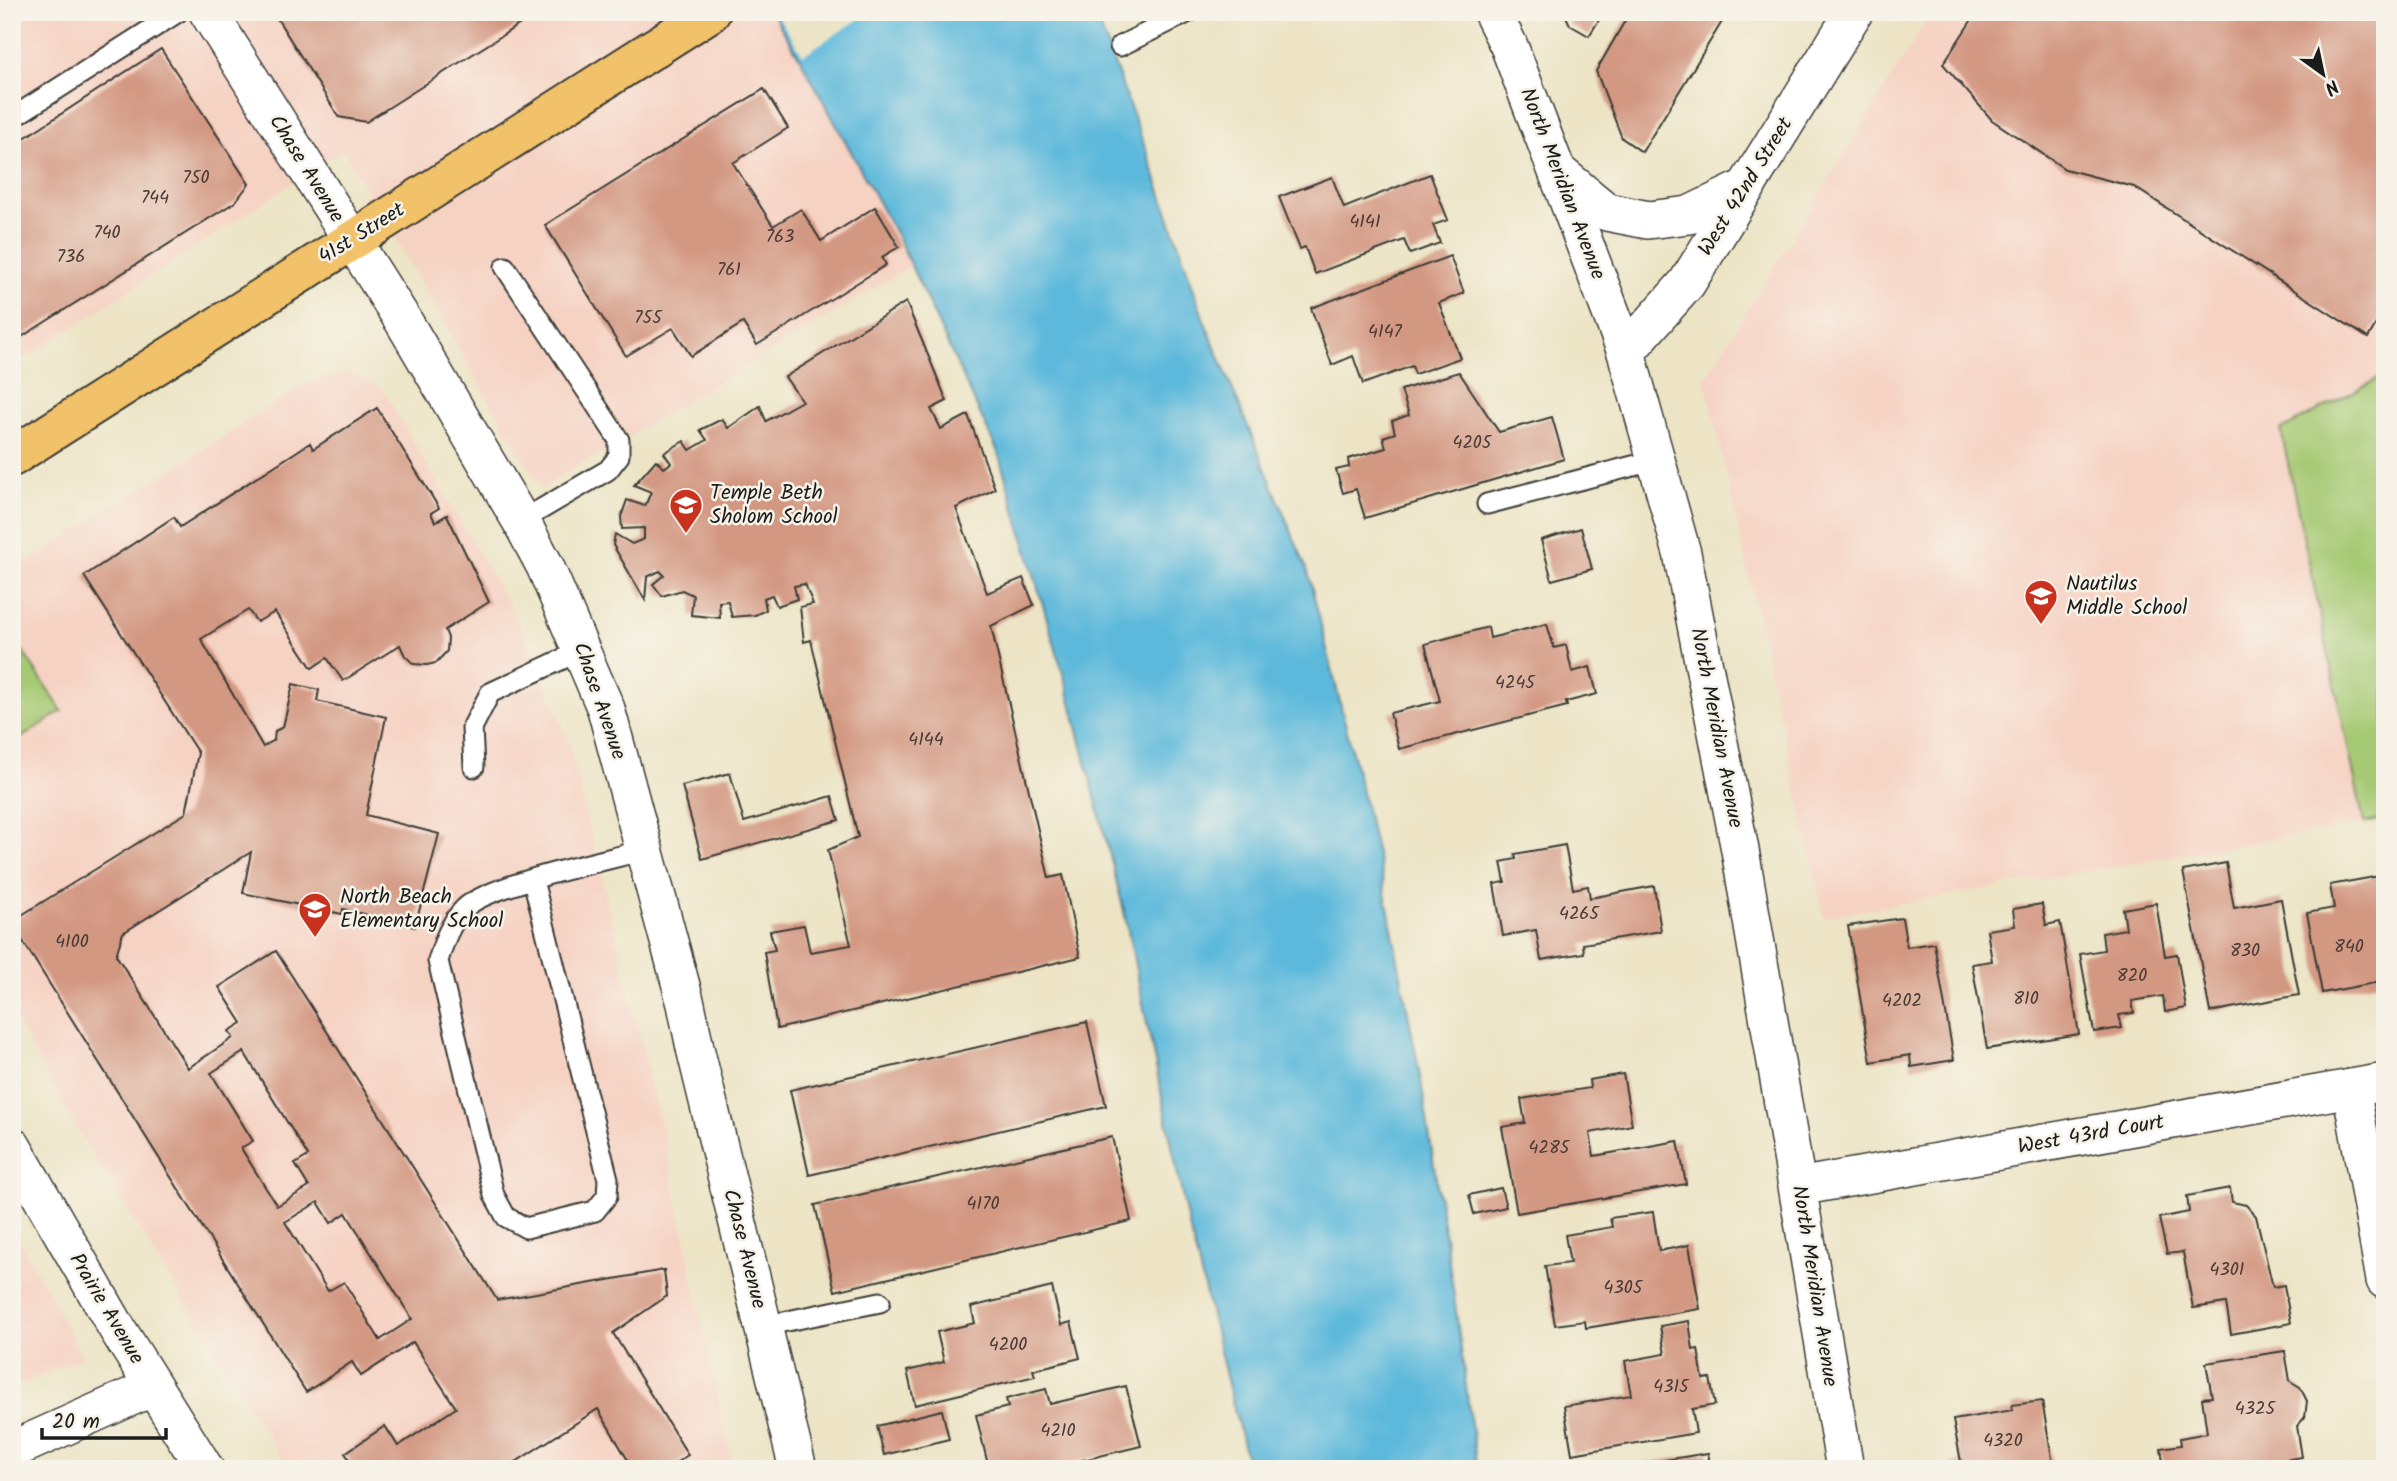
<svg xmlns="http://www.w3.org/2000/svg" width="2397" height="1481" font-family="Kalam,sans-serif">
	<rect width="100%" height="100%" fill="#f7f3e8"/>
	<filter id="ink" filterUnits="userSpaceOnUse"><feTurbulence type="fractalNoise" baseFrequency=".0143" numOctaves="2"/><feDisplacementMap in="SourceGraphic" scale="14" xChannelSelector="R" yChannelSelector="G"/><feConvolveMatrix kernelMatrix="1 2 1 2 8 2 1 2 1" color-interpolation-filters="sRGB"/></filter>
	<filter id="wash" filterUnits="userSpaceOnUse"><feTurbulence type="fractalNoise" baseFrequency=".00686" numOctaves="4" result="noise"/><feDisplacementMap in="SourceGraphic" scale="28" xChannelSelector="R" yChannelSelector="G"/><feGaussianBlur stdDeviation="1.57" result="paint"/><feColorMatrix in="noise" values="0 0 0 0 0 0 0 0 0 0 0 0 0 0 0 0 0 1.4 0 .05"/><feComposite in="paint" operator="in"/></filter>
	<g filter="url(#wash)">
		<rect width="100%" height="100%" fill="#ece4c5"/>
		<!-- built -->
		<g fill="#f6d2c3">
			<path d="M 12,12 L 771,12 L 801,60 L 911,266 L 541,489 L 343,150 L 12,367 Z"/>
			<path d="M 1932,12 L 2385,12 L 2385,375 L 2281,430 L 2364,823 L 1824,917 L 1705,379 Z"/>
			<path d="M 347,371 L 382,388 L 514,613 L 567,734 L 662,1129 L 733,1469 L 288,1469 L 64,1108 L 12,1012 L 12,572 L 304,385 Z"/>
			<path d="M 12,1226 L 83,1357 L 12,1388 Z"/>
		</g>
		<!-- green -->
		<g fill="#a6c973" stroke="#617248" stroke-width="2">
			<path d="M 2385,375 L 2385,819 L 2364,823 L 2281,430 Z"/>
			<path d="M 12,635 L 62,711 L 12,744 Z"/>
		</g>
		<!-- water -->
		<path fill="#5db9db" stroke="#3c6a7c" stroke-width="2" d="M 772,12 L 1095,12 L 1154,172 L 1204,320 L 1308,572 L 1380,866 L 1421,1081 L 1453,1289 L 1477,1469 L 1249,1469 L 1186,1214 L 1124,911 L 1067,687 L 998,452 L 900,242 L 801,60 Z"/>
		<!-- pier -->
		<path fill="#ece4c5" d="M 775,12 L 870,12 L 803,55 Z"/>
		<g id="blocks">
			<!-- building -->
			<g fill="#d39882" fill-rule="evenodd">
				<path d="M 273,12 L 539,12 L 366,122 L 339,117 Z"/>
				<path d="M 1564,12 L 1604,12 L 1589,36 L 1570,25 Z"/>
				<path d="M 1630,12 L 1728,12 L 1642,152 L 1622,138 L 1596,71 Z"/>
				<path d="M 1977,12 L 2385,12 L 2385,308 L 2368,338 L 2134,187 L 2065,169 L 1992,120 L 1943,64 Z"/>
				<path d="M 161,49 L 249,184 L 235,202 L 12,343 L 12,146 Z"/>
				<path d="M 764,89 L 788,128 L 733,163 L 773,226 L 801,209 L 821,241 L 875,207 L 899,247 L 882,257 L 886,265 L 757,345 L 743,323 L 691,356 L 673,328 L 626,356 L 545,225 Z"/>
				<path d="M 1430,174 L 1448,220 L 1433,225 L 1440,243 L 1410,254 L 1404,240 L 1315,274 L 1305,247 L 1300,249 L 1279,197 L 1332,177 L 1344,208 Z"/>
				<path d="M 1450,256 L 1464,293 L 1439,303 L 1460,358 L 1415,374 L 1412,366 L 1363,384 L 1353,356 L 1332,365 L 1311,308 Z"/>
				<path d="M 906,302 L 947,401 L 931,409 L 941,429 L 968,415 L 995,489 L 956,508 L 987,593 L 1023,578 L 1034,605 L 991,626 L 1049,878 L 1063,875 L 1080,957 L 777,1029 L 764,952 L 775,950 L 770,931 L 804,925 L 810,952 L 851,945 L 828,850 L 858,837 L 811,640 L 804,642 L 800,607 L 813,604 L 805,584 L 794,586 L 797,599 L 777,606 L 772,595 L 764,598 L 766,610 L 755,615 L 732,617 L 728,601 L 719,602 L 720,618 L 691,615 L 693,595 L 682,590 L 662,596 L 653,584 L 664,575 L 660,571 L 647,577 L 645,600 L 613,545 L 615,534 L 632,544 L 644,539 L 644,528 L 622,529 L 621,517 L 627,500 L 645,506 L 651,492 L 634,485 L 656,460 L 664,468 L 671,463 L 664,453 L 684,441 L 690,450 L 707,440 L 700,430 L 722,419 L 728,428 L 760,406 L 766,421 L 802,401 L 785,377 Z"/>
				<path d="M 1459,372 L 1499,432 L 1552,417 L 1564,459 L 1365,518 L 1356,489 L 1343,493 L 1336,470 L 1349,467 L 1348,459 L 1386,448 L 1383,437 L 1395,433 L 1392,421 L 1409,415 L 1401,390 Z"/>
				<path d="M 377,408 L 439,508 L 431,513 L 435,522 L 447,515 L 489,602 L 445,630 L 448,638 L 447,651 L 436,663 L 427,665 L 414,664 L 405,656 L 400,645 L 343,681 L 327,658 L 312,668 L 275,612 L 257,622 L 248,610 L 201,639 L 263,747 L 274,740 L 275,731 L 283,727 L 293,684 L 319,690 L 317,701 L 386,717 L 366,815 L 439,834 L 415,927 L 343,909 L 342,914 L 243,893 L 251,852 L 123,933 L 116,955 L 188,1068 L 233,1038 L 229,1031 L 242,1023 L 219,987 L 276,951 L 497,1300 L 664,1270 L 667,1296 L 613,1333 L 688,1455 L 666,1469 L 633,1469 L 598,1409 L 505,1469 L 356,1469 L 345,1453 L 385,1426 L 398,1446 L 456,1408 L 413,1342 L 361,1376 L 352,1362 L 306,1392 L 12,924 L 12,921 L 186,813 L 198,753 L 84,576 L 174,517 L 180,527 L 310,443 L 313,449 ZM 244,1052 L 308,1156 L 295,1164 L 309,1187 L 277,1206 L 241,1148 L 253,1141 L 211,1073 ZM 318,1202 L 331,1223 L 346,1213 L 412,1319 L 380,1340 L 344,1282 L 328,1291 L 285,1222 Z"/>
				<path d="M 1581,528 L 1592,569 L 1552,580 L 1541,540 Z"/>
				<path d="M 1547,624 L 1554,648 L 1566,645 L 1572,672 L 1590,667 L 1597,694 L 1566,702 L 1567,706 L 1399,749 L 1390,713 L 1440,701 L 1425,644 L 1488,627 L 1490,638 Z"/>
				<path d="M 730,773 L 744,822 L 832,796 L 839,820 L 702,859 L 682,786 Z"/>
				<path d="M 1565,845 L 1573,889 L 1588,886 L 1590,898 L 1654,886 L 1661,931 L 1583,944 L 1584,953 L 1541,960 L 1536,930 L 1503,936 L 1494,884 L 1505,882 L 1501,862 L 1516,859 L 1515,854 Z"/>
				<path d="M 2226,863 L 2234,908 L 2281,899 L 2299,995 L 2210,1012 L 2183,871 Z"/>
				<path d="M 2385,875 L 2385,981 L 2322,993 L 2307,913 L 2334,908 L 2330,885 Z"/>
				<path d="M 2156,903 L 2165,956 L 2177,954 L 2186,1008 L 2165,1012 L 2163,996 L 2132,1001 L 2134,1013 L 2119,1015 L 2122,1028 L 2094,1032 L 2080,954 L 2104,950 L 2102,933 L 2126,929 L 2123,909 Z"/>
				<path d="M 2042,904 L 2046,925 L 2060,922 L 2079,1034 L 1987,1049 L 1972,964 L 1992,961 L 1987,930 L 2015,926 L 2013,909 Z"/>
				<path d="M 1902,918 L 1907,947 L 1934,943 L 1954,1060 L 1911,1067 L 1910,1055 L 1871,1062 L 1848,926 Z"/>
				<path d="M 1087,1022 L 1106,1106 L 809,1175 L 790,1090 Z"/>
				<path d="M 1623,1074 L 1632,1125 L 1590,1133 L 1594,1156 L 1678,1141 L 1686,1184 L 1517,1213 L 1502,1127 L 1525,1123 L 1521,1099 L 1590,1088 L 1589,1080 Z"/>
				<path d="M 1112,1137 L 1131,1221 L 835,1291 L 815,1205 Z"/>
				<path d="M 1501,1188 L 1506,1207 L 1474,1214 L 1469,1195 Z"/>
				<path d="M 2230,1188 L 2232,1202 L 2246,1205 L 2256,1216 L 2273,1287 L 2284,1285 L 2291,1323 L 2231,1334 L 2226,1303 L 2193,1308 L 2183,1252 L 2167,1254 L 2159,1218 L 2189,1212 L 2187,1196 Z"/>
				<path d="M 1653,1212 L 1659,1251 L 1689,1245 L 1700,1309 L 1586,1328 L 1585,1321 L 1555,1325 L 1545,1266 L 1570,1263 L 1565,1235 L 1612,1227 L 1610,1218 Z"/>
				<path d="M 1052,1287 L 1061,1325 L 1071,1322 L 1080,1358 L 1033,1370 L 1035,1376 L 915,1405 L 907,1371 L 944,1362 L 937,1332 L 975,1323 L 971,1307 Z"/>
				<path d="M 1689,1321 L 1693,1350 L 1698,1349 L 1703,1379 L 1710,1378 L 1715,1405 L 1692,1409 L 1696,1433 L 1572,1454 L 1564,1406 L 1631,1395 L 1625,1361 L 1665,1354 L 1660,1326 Z"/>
				<path d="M 2285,1351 L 2290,1381 L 2300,1387 L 2307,1401 L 2305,1417 L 2297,1426 L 2302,1457 L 2230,1469 L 2164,1469 L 2161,1448 L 2181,1445 L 2180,1438 L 2207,1433 L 2202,1398 L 2212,1397 L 2206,1363 Z"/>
				<path d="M 1126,1386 L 1141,1446 L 1046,1469 L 1018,1469 L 1018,1467 L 989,1469 L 976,1415 L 1008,1407 L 1006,1399 L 1046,1389 L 1050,1404 Z"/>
				<path d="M 2042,1401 L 2054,1469 L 1950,1469 L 1949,1464 L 1961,1462 L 1953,1420 L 2013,1410 L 2012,1405 Z"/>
				<path d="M 942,1410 L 949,1439 L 884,1455 L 877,1426 Z"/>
				<path d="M 1708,1453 L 1711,1469 L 1622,1469 L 1622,1467 Z"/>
			</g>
		</g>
	</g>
	<g filter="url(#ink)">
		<use href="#blocks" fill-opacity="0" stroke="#3b3a35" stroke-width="2"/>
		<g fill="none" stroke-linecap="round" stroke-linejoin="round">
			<defs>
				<g id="lane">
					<path d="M 1120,46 L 1189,12"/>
					<path d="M 12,118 L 178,12"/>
					<path d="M 505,267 L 619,440 L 619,456 L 608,470 L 521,521"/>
					<path d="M 1487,504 L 1656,460"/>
					<path d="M 474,767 L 472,728 L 490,693 L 582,650"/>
					<path d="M 533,880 L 608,1179 L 607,1196 L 595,1211 L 526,1228 L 506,1217 L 494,1195 L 438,961 C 444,941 450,923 465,908 C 487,885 608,860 644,850"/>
					<path d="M 763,1326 L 880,1302"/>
				</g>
				<g id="street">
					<path d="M 208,12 L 404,322 L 521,521 L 545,566 L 606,709 L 686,1004 L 695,1048 L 798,1469"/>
					<path d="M 1492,12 L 1509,46 L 1626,352 L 1682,553 L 1740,850 L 1845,1469"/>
					<path d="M 1557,171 L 1607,212 L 1648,220 L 1689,215 L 1747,187"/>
					<path d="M 1626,352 L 1687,283 L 1854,12"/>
					<path d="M 2351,1088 L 2385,1280"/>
					<path d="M 12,1146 L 118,1330 L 205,1469"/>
					<path d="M 1798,1187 L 2385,1082"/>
					<path d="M 12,1450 L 153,1387"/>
				</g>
				<path id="primary" d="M 12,457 L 711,12"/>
			</defs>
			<!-- lane casing -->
			<use href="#lane" stroke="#3b3a35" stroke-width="23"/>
			<!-- street casing -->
			<use href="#street" stroke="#3b3a35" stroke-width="40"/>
			<!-- primary casing -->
			<use href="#primary" stroke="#3b3a35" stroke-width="42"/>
			<!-- lane -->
			<use href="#lane" stroke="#fff" stroke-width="19"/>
			<!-- street -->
			<use href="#street" stroke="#fff" stroke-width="37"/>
			<!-- primary -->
			<use href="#primary" stroke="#f2c26a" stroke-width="38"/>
		</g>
	</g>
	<!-- icons -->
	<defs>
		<symbol id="school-pin" viewBox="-11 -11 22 30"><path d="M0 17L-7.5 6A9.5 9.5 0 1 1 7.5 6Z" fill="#c8321e" stroke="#f7f3e8"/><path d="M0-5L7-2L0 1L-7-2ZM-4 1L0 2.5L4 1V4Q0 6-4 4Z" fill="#fff"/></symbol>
	</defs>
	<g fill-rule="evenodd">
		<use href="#school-pin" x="667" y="486" width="38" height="52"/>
		<use href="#school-pin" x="2022" y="577" width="38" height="52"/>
		<use href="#school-pin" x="296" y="890" width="38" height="52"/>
	</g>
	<g text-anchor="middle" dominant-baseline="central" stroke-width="5" stroke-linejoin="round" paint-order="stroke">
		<!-- number labels -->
		<g font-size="18" fill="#4a3b36">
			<text x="196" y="178">750</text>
			<text x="155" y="198">744</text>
			<text x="1365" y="222">4141</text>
			<text x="107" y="233">740</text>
			<text x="780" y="237">763</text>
			<text x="71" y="257">736</text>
			<text x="729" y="270">761</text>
			<text x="648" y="318">755</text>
			<text x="1385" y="332">4147</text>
			<text x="1472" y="443">4205</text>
			<text x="1515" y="683">4245</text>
			<text x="926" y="740">4144</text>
			<text x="1579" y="914">4265</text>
			<text x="72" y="942">4100</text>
			<text x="2349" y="947">840</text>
			<text x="2245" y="951">830</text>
			<text x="2132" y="976">820</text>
			<text x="2026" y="999">810</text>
			<text x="1902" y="1001">4202</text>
			<text x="1549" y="1148">4285</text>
			<text x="983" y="1204">4170</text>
			<text x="2227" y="1270">4301</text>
			<text x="1623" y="1288">4305</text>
			<text x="1008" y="1345">4200</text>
			<text x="1671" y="1387">4315</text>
			<text x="2255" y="1409">4325</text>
			<text x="1058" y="1431">4210</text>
			<text x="2003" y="1441">4320</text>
		</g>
		<!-- street labels -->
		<g font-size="21" fill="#1c1c1c" stroke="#f7f3e8">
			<text transform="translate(306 169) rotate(58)">Chase Avenue</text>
			<text transform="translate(1562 184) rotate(69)">North Meridian Avenue</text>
			<text transform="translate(1746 187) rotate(-58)">West 42nd Street</text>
			<text transform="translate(362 234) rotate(-32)">41st Street</text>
			<text transform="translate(599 701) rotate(71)">Chase Avenue</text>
			<text transform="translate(1716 728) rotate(79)">North Meridian Avenue</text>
			<text transform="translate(2091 1135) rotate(-10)">West 43rd Court</text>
			<text transform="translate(744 1249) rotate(76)">Chase Avenue</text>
			<text transform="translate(1814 1286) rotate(81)">North Meridian Avenue</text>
			<text transform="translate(106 1309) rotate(59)">Prairie Avenue</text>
		</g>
		<!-- poi labels -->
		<g font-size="21" fill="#1c1c1c" stroke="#f7f3e8" text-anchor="start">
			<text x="710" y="493">Temple Beth<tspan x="710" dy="24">Sholom School</tspan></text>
			<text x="2066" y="584">Nautilus<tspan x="2066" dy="24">Middle School</tspan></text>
			<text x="340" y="897">North Beach<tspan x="340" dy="24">Elementary School</tspan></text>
		</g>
	</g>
	<!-- margin -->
	<rect width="2397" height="1481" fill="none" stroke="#f7f3e8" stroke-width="42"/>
	<!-- north arrow -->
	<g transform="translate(2323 74) rotate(147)" stroke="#f7f3e8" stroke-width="5" paint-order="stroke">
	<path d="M0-5L12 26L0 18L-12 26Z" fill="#1c1c1c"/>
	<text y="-10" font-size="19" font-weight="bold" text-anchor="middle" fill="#1c1c1c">N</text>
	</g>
	<!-- scale -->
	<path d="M42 1428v10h124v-10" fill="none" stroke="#1c1c1c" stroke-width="3.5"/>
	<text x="52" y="1428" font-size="21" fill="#1c1c1c" stroke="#f7f3e8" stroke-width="5" paint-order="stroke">20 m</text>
</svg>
